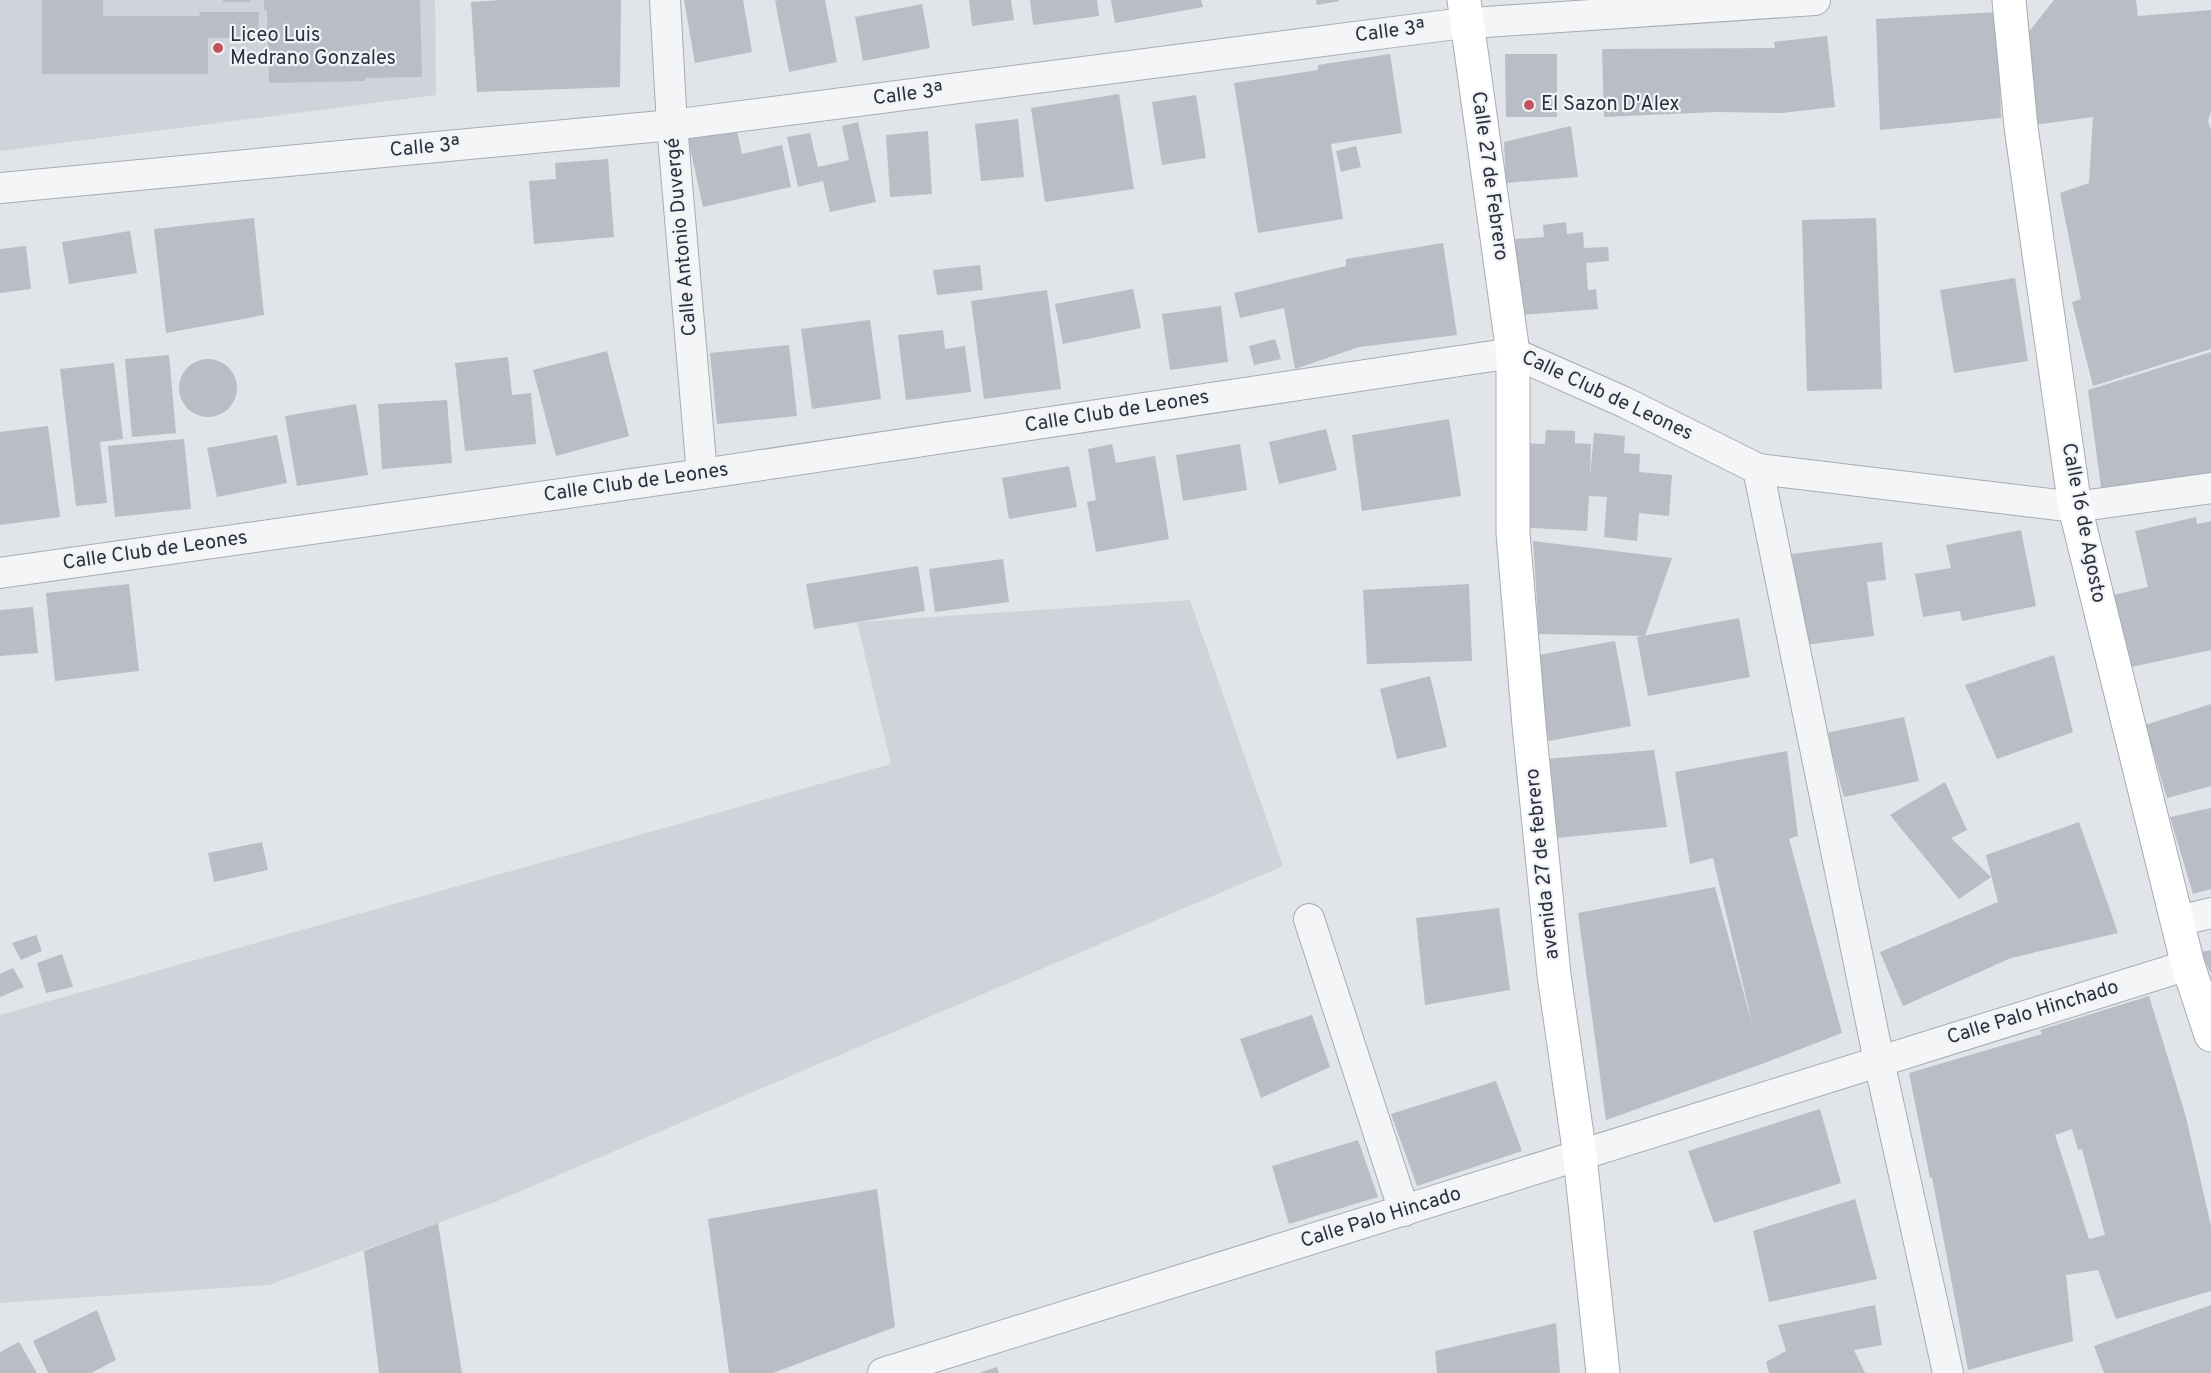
<svg xmlns="http://www.w3.org/2000/svg" width="2211" height="1373" font-family="Overpass,sans-serif">
	<rect width="100%" height="100%" fill="#e1e4e9"/>
	<!-- built -->
	<g fill="#d0d3da">
		<path d="M 0,0 L 435,0 L 436,95 L 0,151 Z"/>
		<path d="M 1190,600 L 1283,866 L 495,1202 L 269,1285 L 0,1303 L 0,1015 L 891,764 L 857,622 Z"/>
	</g>
	<!-- building -->
	<g fill="#b9bdc5" fill-rule="evenodd">
		<path d="M 42,0 L 103,0 L 103,16 L 200,16 L 199,12 L 259,12 L 258,38 L 208,38 L 208,74 L 42,74 Z"/>
		<rect x="223" y="0" width="27" height="2"/>
		<path d="M 264,0 L 420,0 L 422,77 L 365,78 L 365,81 L 269,83 L 267,10 L 264,10 Z"/>
		<path d="M 501,0 L 621,0 L 620,87 L 477,92 L 471,2 Z"/>
		<path d="M 684,0 L 743,0 L 752,52 L 695,63 Z"/>
		<path d="M 778,0 L 825,0 L 837,62 L 789,72 L 775,1 Z"/>
		<path d="M 969,0 L 1011,0 L 1014,20 L 972,26 Z"/>
		<path d="M 1030,0 L 1097,0 L 1099,16 L 1033,25 Z"/>
		<path d="M 1111,0 L 1201,0 L 1203,7 L 1115,23 Z"/>
		<path d="M 1316,0 L 1339,0 L 1339,1 L 1317,5 Z"/>
		<path d="M 2054,0 L 2136,0 L 2138,16 L 2211,10 L 2211,111 L 2208,121 L 2211,130 L 2211,349 L 2093,386 L 2072,302 L 2081,299 L 2060,193 L 2089,183 L 2093,117 L 2026,126 L 2027,34 Z"/>
		<path d="M 922,4 L 930,48 L 863,61 L 855,17 Z"/>
		<path d="M 1997,12 L 2001,118 L 1880,130 L 1876,19 Z"/>
		<path d="M 1827,36 L 1835,107 L 1782,113 L 1716,112 L 1604,117 L 1602,49 L 1775,48 L 1774,42 Z"/>
		<path d="M 1390,54 L 1402,133 L 1331,144 L 1343,219 L 1258,233 L 1234,83 L 1318,70 L 1318,65 Z"/>
		<path d="M 1505,54 L 1557,54 L 1557,117 L 1506,117 Z"/>
		<path d="M 1119,94 L 1134,189 L 1045,202 L 1031,108 Z"/>
		<path d="M 1196,95 L 1206,158 L 1162,165 L 1152,102 Z"/>
		<path d="M 1018,119 L 1024,177 L 981,181 L 975,124 Z"/>
		<path d="M 858,122 L 876,202 L 830,212 L 823,181 L 798,187 L 787,137 L 810,133 L 818,167 L 849,160 L 842,126 Z"/>
		<path d="M 1571,126 L 1578,177 L 1506,183 L 1504,142 Z"/>
		<path d="M 736,127 L 742,154 L 782,145 L 791,187 L 703,207 L 688,138 Z"/>
		<path d="M 928,131 L 932,194 L 890,197 L 886,135 Z"/>
		<path d="M 1356,146 L 1361,167 L 1341,172 L 1336,151 Z"/>
		<path d="M 608,159 L 614,237 L 534,244 L 529,181 L 556,179 L 555,163 Z"/>
		<path d="M 254,218 L 264,315 L 166,333 L 154,229 Z"/>
		<path d="M 1876,218 L 1882,389 L 1807,391 L 1802,220 Z"/>
		<path d="M 1566,222 L 1567,234 L 1583,232 L 1584,248 L 1608,247 L 1609,261 L 1586,263 L 1588,290 L 1596,289 L 1598,309 L 1521,315 L 1515,239 L 1544,237 L 1543,225 Z"/>
		<path d="M 130,231 L 137,273 L 69,284 L 62,242 Z"/>
		<path d="M 1443,243 L 1457,335 L 1359,347 L 1295,369 L 1284,308 L 1240,318 L 1234,293 L 1346,266 L 1346,259 Z"/>
		<path d="M 26,246 L 31,289 L 0,293 L 0,249 Z"/>
		<path d="M 980,265 L 983,290 L 937,295 L 933,270 Z"/>
		<path d="M 2015,278 L 2028,361 L 1954,373 L 1940,290 Z"/>
		<path d="M 1133,289 L 1141,328 L 1063,344 L 1055,304 Z"/>
		<path d="M 1047,290 L 1061,389 L 984,399 L 971,301 Z"/>
		<path d="M 1221,306 L 1228,362 L 1170,370 L 1162,314 Z"/>
		<path d="M 870,320 L 881,399 L 812,409 L 801,329 Z"/>
		<path d="M 943,330 L 945,349 L 965,346 L 971,392 L 906,400 L 898,335 Z"/>
		<path d="M 1275,339 L 1281,359 L 1254,365 L 1249,346 Z"/>
		<path d="M 789,345 L 797,416 L 717,424 L 710,353 Z"/>
		<path d="M 607,351 L 629,436 L 556,456 L 533,370 Z"/>
		<path d="M 2211,352 L 2211,478 L 2102,495 L 2088,390 Z"/>
		<path d="M 169,355 L 176,433 L 132,437 L 125,359 Z"/>
		<path d="M 508,357 L 512,395 L 531,393 L 536,444 L 465,451 L 455,363 Z"/>
		<circle cx="208" cy="388" r="29"/>
		<path d="M 114,363 L 123,439 L 100,442 L 107,503 L 76,506 L 60,369 Z"/>
		<path d="M 447,400 L 452,463 L 382,469 L 378,404 Z"/>
		<path d="M 356,404 L 368,475 L 297,486 L 285,416 Z"/>
		<path d="M 1449,419 L 1461,496 L 1362,511 L 1352,435 Z"/>
		<path d="M 48,426 L 60,517 L 0,525 L 0,432 Z"/>
		<path d="M 1326,429 L 1337,470 L 1279,484 L 1269,442 Z"/>
		<path d="M 1546,430 L 1575,431 L 1575,443 L 1591,444 L 1590,477 L 1594,433 L 1625,436 L 1624,453 L 1640,454 L 1639,472 L 1672,475 L 1669,516 L 1639,513 L 1637,541 L 1604,537 L 1607,497 L 1589,496 L 1587,531 L 1515,527 L 1518,443 L 1545,444 Z"/>
		<path d="M 277,435 L 287,483 L 217,497 L 207,448 Z"/>
		<path d="M 184,439 L 191,509 L 115,517 L 108,446 Z"/>
		<path d="M 1112,444 L 1116,463 L 1155,456 L 1169,539 L 1096,552 L 1087,502 L 1096,500 L 1088,449 Z"/>
		<path d="M 1240,444 L 1247,490 L 1183,501 L 1176,455 Z"/>
		<path d="M 1069,466 L 1077,507 L 1009,519 L 1002,478 Z"/>
		<path d="M 2196,517 L 2197,524 L 2211,521 L 2211,650 L 2131,667 L 2113,595 L 2148,587 L 2135,531 Z"/>
		<path d="M 2021,530 L 2036,606 L 1962,621 L 1960,611 L 1923,617 L 1915,574 L 1951,568 L 1946,545 Z"/>
		<path d="M 1533,541 L 1672,558 L 1645,636 L 1539,634 Z"/>
		<path d="M 1882,542 L 1886,580 L 1867,582 L 1874,636 L 1805,645 L 1792,554 Z"/>
		<path d="M 1003,559 L 1009,602 L 935,612 L 929,569 Z"/>
		<path d="M 918,566 L 925,611 L 814,629 L 806,584 Z"/>
		<path d="M 129,584 L 139,671 L 55,681 L 46,593 Z"/>
		<path d="M 1469,584 L 1472,661 L 1367,664 L 1363,590 Z"/>
		<path d="M 33,607 L 38,653 L 0,656 L 0,610 Z"/>
		<path d="M 1739,618 L 1750,677 L 1648,696 L 1637,637 Z"/>
		<path d="M 1615,641 L 1631,726 L 1549,741 L 1533,656 Z"/>
		<path d="M 2054,655 L 2073,732 L 1997,759 L 1965,685 Z"/>
		<path d="M 1430,676 L 1447,747 L 1397,759 L 1380,689 Z"/>
		<path d="M 2211,704 L 2211,786 L 2167,798 L 2145,725 Z"/>
		<path d="M 1904,717 L 1919,781 L 1844,797 L 1826,733 Z"/>
		<path d="M 1654,750 L 1667,827 L 1556,838 L 1545,759 Z"/>
		<path d="M 1787,751 L 1798,836 L 1789,839 L 1842,1033 L 1762,1064 L 1606,1120 L 1578,913 L 1715,887 L 1754,1031 L 1713,858 L 1690,864 L 1675,772 Z"/>
		<path d="M 1945,782 L 1967,830 L 1951,838 L 1991,877 L 1959,899 L 1890,815 Z"/>
		<path d="M 2211,808 L 2211,889 L 2193,894 L 2170,817 Z"/>
		<path d="M 2079,822 L 2118,933 L 2011,958 L 1903,1006 L 1880,952 L 1998,902 L 1986,855 Z"/>
		<path d="M 262,842 L 268,870 L 214,882 L 208,853 Z"/>
		<path d="M 1499,908 L 1510,990 L 1425,1005 L 1416,918 Z"/>
		<path d="M 36,935 L 42,951 L 21,960 L 12,943 Z"/>
		<path d="M 2211,950 L 2211,974 L 2201,952 Z"/>
		<path d="M 62,954 L 73,987 L 46,993 L 37,963 Z"/>
		<path d="M 13,968 L 24,987 L 0,997 L 0,974 Z"/>
		<path d="M 2149,996 L 2186,1117 L 2211,1226 L 2211,1291 L 2116,1319 L 2098,1270 L 2066,1275 L 2073,1341 L 1968,1370 L 1932,1177 L 1930,1178 L 1909,1073 L 2042,1034 L 2040,1030 ZM 2072,1129 L 2078,1150 L 2082,1149 L 2105,1235 L 2089,1239 L 2055,1135 Z"/>
		<path d="M 1312,1015 L 1330,1067 L 1261,1098 L 1240,1039 Z"/>
		<path d="M 1496,1081 L 1522,1151 L 1417,1186 L 1391,1114 Z"/>
		<path d="M 1820,1109 L 1841,1183 L 1714,1223 L 1688,1151 Z"/>
		<path d="M 1358,1140 L 1378,1197 L 1289,1224 L 1272,1166 Z"/>
		<path d="M 877,1189 L 895,1327 L 773,1373 L 729,1373 L 708,1219 Z"/>
		<path d="M 1855,1199 L 1877,1279 L 1769,1302 L 1753,1231 Z"/>
		<path d="M 438,1223 L 462,1373 L 379,1373 L 364,1251 Z"/>
		<path d="M 1875,1305 L 1882,1345 L 1854,1350 L 1865,1373 L 1769,1373 L 1766,1362 L 1786,1351 L 1778,1325 Z"/>
		<path d="M 2211,1305 L 2211,1373 L 2104,1373 L 2094,1346 Z"/>
		<path d="M 97,1310 L 116,1360 L 91,1373 L 48,1373 L 33,1341 Z"/>
		<path d="M 1556,1323 L 1560,1373 L 1437,1373 L 1435,1351 Z"/>
		<path d="M 19,1342 L 37,1373 L 0,1373 L 0,1352 Z"/>
		<path d="M 997,1367 L 999,1373 L 979,1373 Z"/>
	</g>
	<g fill="none" stroke-linecap="round" stroke-linejoin="round">
		<defs>
			<g id="street">
				<path d="M 665,0 L 672,125 L 702,474"/>
				<path d="M 0,188 L 672,125 L 1456,24 L 1815,0"/>
				<path d="M 1758,469 L 1879,1061 L 1948,1373"/>
				<path d="M 0,573 L 702,474 L 1513,353 L 1624,402 L 1758,469 L 2075,507 L 2211,488"/>
				<path d="M 1309,919 L 1404,1211"/>
				<path d="M 2177,921 L 2211,913"/>
				<path d="M 883,1373 L 2188,965"/>
			</g>
			<g id="secondary">
				<path d="M 1464,0 L 1513,353 L 1513,533 L 1529,725 L 1554,975 L 1580,1156 L 1603,1373"/>
				<path d="M 2009,0 L 2021,127 L 2075,507 L 2177,921 L 2188,965 L 2211,1035"/>
			</g>
		</defs>
		<!-- street casing -->
		<use href="#street" stroke="#a7abb3" stroke-width="32"/>
		<!-- secondary casing -->
		<use href="#secondary" stroke="#a7abb3" stroke-width="35"/>
		<!-- street -->
		<use href="#street" stroke="#f4f5f7" stroke-width="30"/>
		<!-- secondary -->
		<use href="#secondary" stroke="#fff" stroke-width="33"/>
	</g>
	<!-- markers -->
	<g fill="#c2525d" stroke="#f1f3f6" stroke-width="2">
		<circle cx="218" cy="48" r="6"/>
		<circle cx="1529" cy="105" r="6"/>
	</g>
	<g text-anchor="middle" dominant-baseline="central" stroke-width="4.5" stroke-linejoin="round" paint-order="stroke">
		<!-- street labels -->
		<g font-size="20" fill="#2b313f" stroke="#f1f3f6">
			<text transform="translate(1390 32) rotate(-7)">Calle 3ª</text>
			<text transform="translate(908 95) rotate(-7)">Calle 3ª</text>
			<text transform="translate(425 148) rotate(-5)">Calle 3ª</text>
			<text transform="translate(1489 176) rotate(82)">Calle 27 de Febrero</text>
			<text transform="translate(682 237) rotate(-95)">Calle Antonio Duvergé</text>
			<text transform="translate(1607 396) rotate(25)">Calle Club de Leones</text>
			<text transform="translate(1117 412) rotate(-9)">Calle Club de Leones</text>
			<text transform="translate(636 483) rotate(-8)">Calle Club de Leones</text>
			<text transform="translate(2083 523) rotate(79)">Calle 16 de Agosto</text>
			<text transform="translate(155 551) rotate(-8)">Calle Club de Leones</text>
			<text transform="translate(1543 864) rotate(-96)">avenida 27 de febrero</text>
			<text transform="translate(2033 1013) rotate(-17)">Calle Palo Hinchado</text>
			<text transform="translate(1381 1218) rotate(-17)">Calle Palo Hincado</text>
		</g>
		<!-- poi labels -->
		<g font-size="20" fill="#2b313f" stroke="#f1f3f6" text-anchor="start">
			<text x="230" y="36">Liceo Luis<tspan x="230" dy="23">Medrano Gonzales</tspan></text>
			<text x="1541" y="105">El Sazon D'Alex</text>
		</g>
	</g>
</svg>
